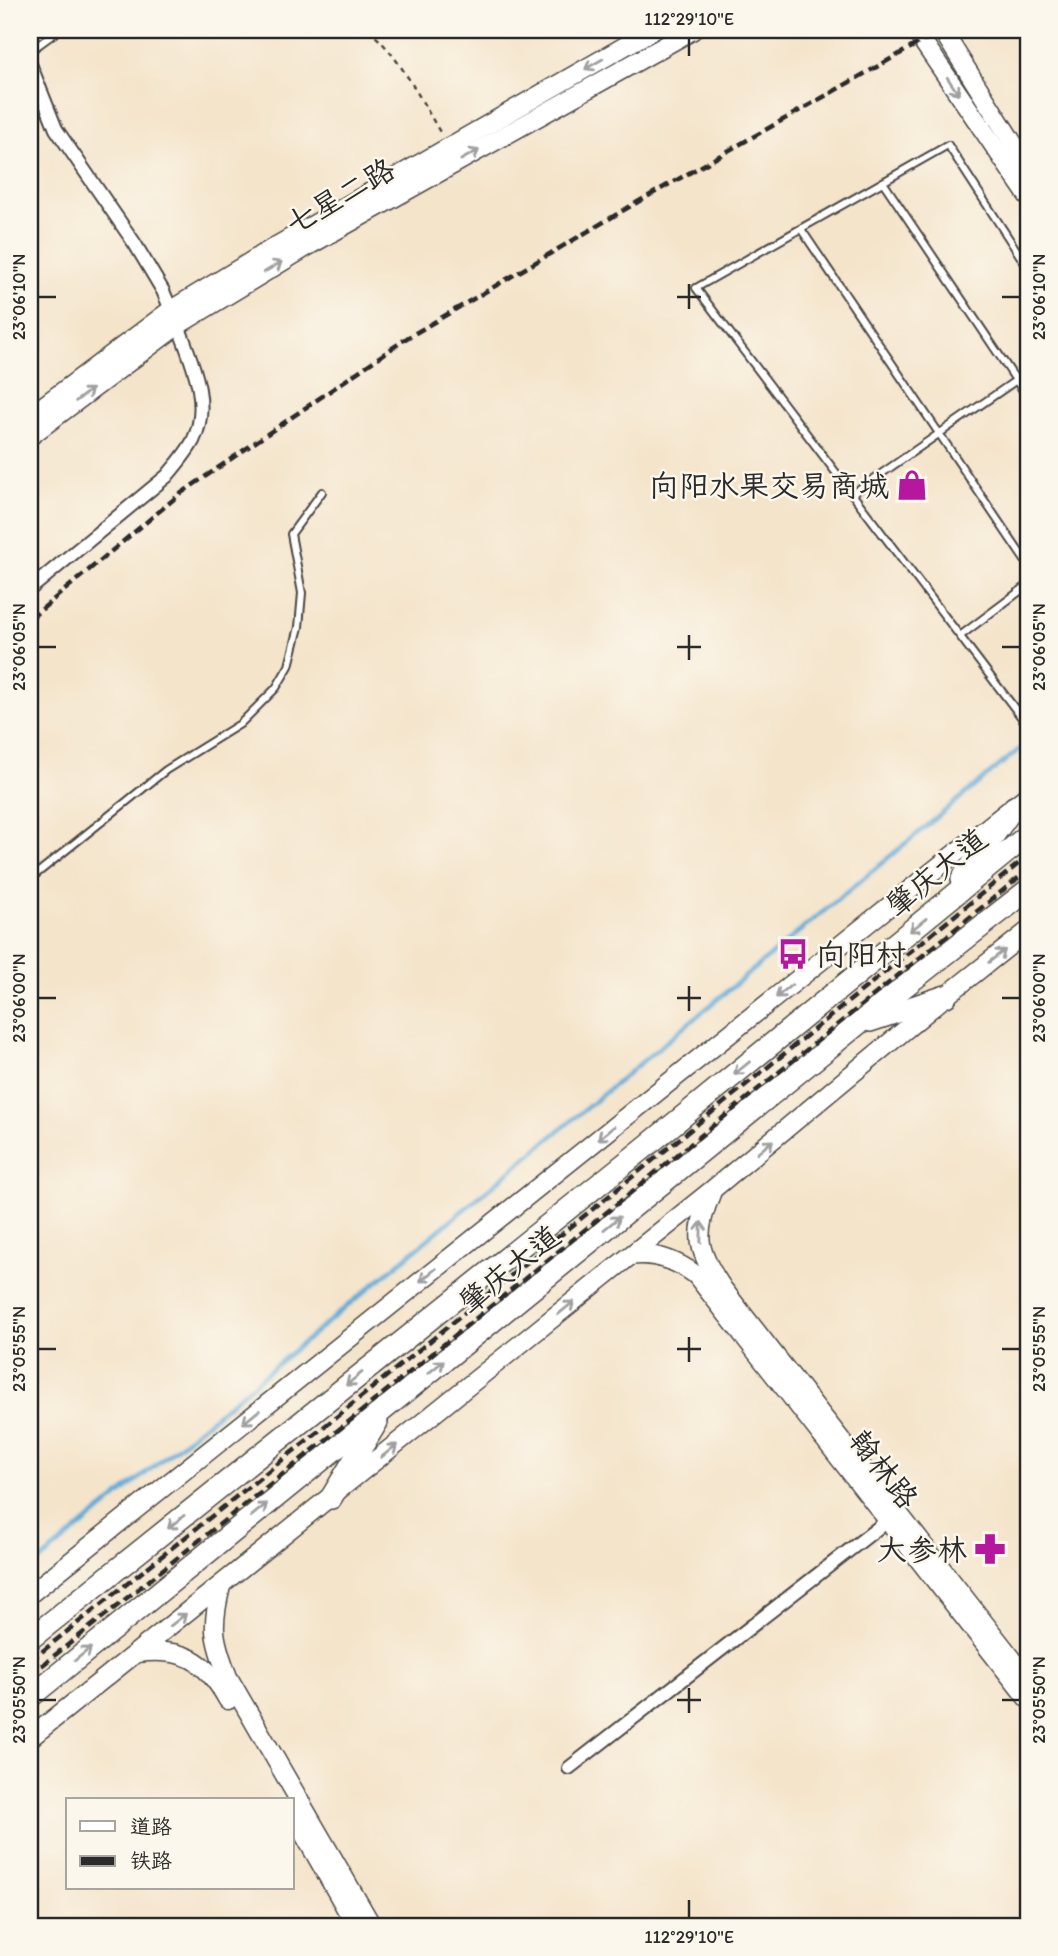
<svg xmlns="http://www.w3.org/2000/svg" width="1058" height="1956" font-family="Itim,'LXGW WenKai TC',sans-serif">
	<rect width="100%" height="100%" fill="#fbf7ec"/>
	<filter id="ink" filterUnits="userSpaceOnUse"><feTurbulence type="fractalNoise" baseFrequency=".0143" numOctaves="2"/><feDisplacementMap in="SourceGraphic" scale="14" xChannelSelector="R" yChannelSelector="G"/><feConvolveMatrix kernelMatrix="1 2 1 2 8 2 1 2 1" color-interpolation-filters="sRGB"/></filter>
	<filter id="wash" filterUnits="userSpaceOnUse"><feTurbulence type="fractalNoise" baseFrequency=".00686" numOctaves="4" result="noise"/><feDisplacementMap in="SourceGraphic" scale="28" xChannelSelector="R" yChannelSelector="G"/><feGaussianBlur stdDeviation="1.57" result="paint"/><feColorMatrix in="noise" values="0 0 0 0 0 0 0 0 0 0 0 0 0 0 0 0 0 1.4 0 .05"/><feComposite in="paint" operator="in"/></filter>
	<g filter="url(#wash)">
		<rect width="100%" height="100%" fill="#f4e4ca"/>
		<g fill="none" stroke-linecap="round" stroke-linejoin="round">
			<!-- stream -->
			<path stroke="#60aad8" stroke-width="4.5" d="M 30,1569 L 1022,747"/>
		</g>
	</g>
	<g filter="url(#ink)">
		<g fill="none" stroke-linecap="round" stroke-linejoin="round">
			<defs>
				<g id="lane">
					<path d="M 30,51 L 59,30"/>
					<path d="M 883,182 L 1028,398"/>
					<path d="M 801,229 L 1028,565"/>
					<path d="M 1028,268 L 948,145 L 696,288 L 1028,726"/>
					<path d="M 852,494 L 1028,372"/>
					<path d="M 960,636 L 1028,585"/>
					<path d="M 30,879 L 166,770 L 240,724 L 276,688 L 289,666 L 299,627 L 302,593 L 291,534 L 322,492"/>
				</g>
				<g id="street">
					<path d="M 30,64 L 56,129 L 135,244 L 163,291 L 171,310"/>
					<path d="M 30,589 L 167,476 C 176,465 186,454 193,441 C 212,403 191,361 178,325"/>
					<path d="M 569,1768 L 892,1517"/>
				</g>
				<g id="secondary">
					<path d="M 915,30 L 1028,196"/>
					<path d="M 942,30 L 1028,167"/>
					<path d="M 30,416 L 171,310 L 278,245 L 653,30"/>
					<path d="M 30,436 L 178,325 L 308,246 L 693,30"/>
					<path d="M 711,1194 C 693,1237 698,1251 723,1289 L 1028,1679"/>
					<path d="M 630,1256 C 655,1252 677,1261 696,1275 L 1028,1699"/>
					<path d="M 221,1586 C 211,1627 213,1638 228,1677 L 372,1926"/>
					<path d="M 30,1594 L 1028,795"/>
					<path d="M 137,1653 C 183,1647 205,1659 228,1700"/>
					<path d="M 30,1738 L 712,1190 L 946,996 L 1028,931"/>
					<path d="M 292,1813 L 356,1926"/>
				</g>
				<g id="highway">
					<path d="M 962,879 L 1014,807"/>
					<path d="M 870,1021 L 946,996"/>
					<path d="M 331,1498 L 377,1422"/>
					<path d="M 30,1639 L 643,1149 L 1028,835"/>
					<path d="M 30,1697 L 900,990 L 1028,890"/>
				</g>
			</defs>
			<!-- lane casing -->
			<use href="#lane" stroke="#494743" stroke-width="10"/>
			<!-- street casing -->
			<use href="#street" stroke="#494743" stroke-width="16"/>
			<!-- secondary casing -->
			<use href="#secondary" stroke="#494743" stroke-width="21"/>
			<!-- highway casing -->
			<use href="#highway" stroke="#494743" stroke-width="24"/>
			<!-- path -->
			<g stroke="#494743" stroke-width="2.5" stroke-dasharray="5 5" stroke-linecap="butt">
				<path d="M 368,30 C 398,53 420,99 440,132"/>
				<path d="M 30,121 L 40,124"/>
			</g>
			<!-- lane -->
			<use href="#lane" stroke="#fff" stroke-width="6"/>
			<!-- street -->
			<use href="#street" stroke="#fff" stroke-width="12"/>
			<!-- secondary -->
			<use href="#secondary" stroke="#fff" stroke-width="18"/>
			<!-- highway -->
			<use href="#highway" stroke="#fff" stroke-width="21"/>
			<!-- rail -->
			<g stroke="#2b2b2b" stroke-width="4.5" stroke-dasharray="10 5" stroke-linecap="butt">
				<path d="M 30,619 L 180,494 L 407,338 L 636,203 L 942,30"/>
				<path d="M 30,1661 L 340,1414 L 1028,856"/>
				<path d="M 30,1675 L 347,1423 L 1028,870"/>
			</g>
		</g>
		<!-- one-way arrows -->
		<defs><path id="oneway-shaft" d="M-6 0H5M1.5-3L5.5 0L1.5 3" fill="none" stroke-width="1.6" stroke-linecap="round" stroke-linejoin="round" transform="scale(1.75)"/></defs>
		<g stroke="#a0a0a0">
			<use href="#oneway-shaft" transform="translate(594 64) rotate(150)"/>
			<use href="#oneway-shaft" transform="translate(953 86) rotate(56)"/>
			<use href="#oneway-shaft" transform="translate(470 155) rotate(-29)"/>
			<use href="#oneway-shaft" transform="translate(273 267) rotate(-31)"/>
			<use href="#oneway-shaft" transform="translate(84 395) rotate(-37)"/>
			<use href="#oneway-shaft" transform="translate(918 925) rotate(141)"/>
			<use href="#oneway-shaft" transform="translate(997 956) rotate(-38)"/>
			<use href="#oneway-shaft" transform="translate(784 991) rotate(141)"/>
			<use href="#oneway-shaft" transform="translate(742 1068) rotate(141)"/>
			<use href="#oneway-shaft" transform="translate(606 1133) rotate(141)"/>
			<use href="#oneway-shaft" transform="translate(765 1147) rotate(-40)"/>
			<use href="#oneway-shaft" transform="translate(612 1223) rotate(-39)"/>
			<use href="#oneway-shaft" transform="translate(701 1232) rotate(-89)"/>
			<use href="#oneway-shaft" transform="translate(428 1275) rotate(141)"/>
			<use href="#oneway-shaft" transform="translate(566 1308) rotate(-39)"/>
			<use href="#oneway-shaft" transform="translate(436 1367) rotate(-39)"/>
			<use href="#oneway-shaft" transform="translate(354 1379) rotate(141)"/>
			<use href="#oneway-shaft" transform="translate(251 1417) rotate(141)"/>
			<use href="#oneway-shaft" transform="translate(389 1451) rotate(-39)"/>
			<use href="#oneway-shaft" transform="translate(259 1510) rotate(-39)"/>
			<use href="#oneway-shaft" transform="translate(176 1522) rotate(141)"/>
			<use href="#oneway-shaft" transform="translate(178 1620) rotate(-38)"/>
			<use href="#oneway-shaft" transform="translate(83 1654) rotate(-39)"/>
		</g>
	</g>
	<!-- ticks -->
	<path fill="none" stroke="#2b2b2b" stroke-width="2.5" d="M 689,38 L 689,56M 689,284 L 689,309M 38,297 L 56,297M 677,297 L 701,297M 1002,297 L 1020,297M 689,635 L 689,660M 38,647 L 56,647M 677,647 L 701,647M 1002,647 L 1020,647M 689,986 L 689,1011M 38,998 L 56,998M 677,998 L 701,998M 1002,998 L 1020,998M 689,1337 L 689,1362M 38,1349 L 56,1349M 677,1349 L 701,1349M 1002,1349 L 1020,1349M 689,1688 L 689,1713M 38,1700 L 56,1700M 677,1700 L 701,1700M 1002,1700 L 1020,1700M 689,1900 L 689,1918"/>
	<!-- icons -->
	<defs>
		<symbol id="shop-bare" viewBox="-9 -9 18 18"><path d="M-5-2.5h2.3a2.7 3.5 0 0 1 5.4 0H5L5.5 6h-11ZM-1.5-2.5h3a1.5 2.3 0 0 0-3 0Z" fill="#b5179e" stroke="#fbf7ec" stroke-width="2.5" paint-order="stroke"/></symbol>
		<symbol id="bus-bare" viewBox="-9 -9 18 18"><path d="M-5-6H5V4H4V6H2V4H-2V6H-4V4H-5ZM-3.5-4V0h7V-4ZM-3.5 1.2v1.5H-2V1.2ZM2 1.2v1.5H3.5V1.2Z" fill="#b5179e" stroke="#fbf7ec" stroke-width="2.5" paint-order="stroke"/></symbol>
		<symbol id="pharmacy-bare" viewBox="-9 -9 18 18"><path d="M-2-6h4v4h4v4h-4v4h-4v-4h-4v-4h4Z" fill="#b5179e" stroke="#fbf7ec" stroke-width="2.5" paint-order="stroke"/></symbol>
	</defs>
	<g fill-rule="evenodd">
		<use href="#shop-bare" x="890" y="463" width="44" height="44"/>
		<use href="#bus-bare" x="771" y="932" width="44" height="44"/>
		<use href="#pharmacy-bare" x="968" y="1527" width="44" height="44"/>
	</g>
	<g text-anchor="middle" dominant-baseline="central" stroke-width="5" stroke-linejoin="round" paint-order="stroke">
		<!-- street labels -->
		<g font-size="30" fill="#2b2b2b" stroke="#fbf7ec">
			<text transform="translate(340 196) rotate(-30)">七星二路</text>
			<text transform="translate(936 872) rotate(-39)">肇庆大道</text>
			<text transform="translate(509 1269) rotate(-39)">肇庆大道</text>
			<text transform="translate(884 1469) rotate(52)">翰林路</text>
		</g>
		<!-- poi labels -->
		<g font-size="30" fill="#2b2b2b" stroke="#fbf7ec" text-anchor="end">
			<text x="889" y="485">向阳水果交易商城</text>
			<text x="816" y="954" text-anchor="start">向阳村</text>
			<text x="967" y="1549">大参林</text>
		</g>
	</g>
	<!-- margin -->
	<rect width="1058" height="1956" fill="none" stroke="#fbf7ec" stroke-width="77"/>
	<!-- legend -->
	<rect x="66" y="1798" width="228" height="91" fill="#fbf7ec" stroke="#a8a59f" stroke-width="2"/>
	<rect x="80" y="1821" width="35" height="10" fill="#ffffff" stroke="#a8a59f" stroke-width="2"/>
	<text x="130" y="1834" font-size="21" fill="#2b2b2b">道路</text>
	<rect x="80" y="1856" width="35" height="10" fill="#2b2b2b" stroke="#a8a59f" stroke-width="2"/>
	<text x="130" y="1868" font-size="21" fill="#2b2b2b">铁路</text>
	<rect x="38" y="38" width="982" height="1880" fill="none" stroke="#2b2b2b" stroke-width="2.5"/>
	<g font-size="18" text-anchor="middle" fill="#2b2b2b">
		<text x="689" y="25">112°29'10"E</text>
		<text transform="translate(19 297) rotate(-90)" y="6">23°06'10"N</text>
		<text transform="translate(1039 297) rotate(-90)" y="6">23°06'10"N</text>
		<text transform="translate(19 647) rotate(-90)" y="6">23°06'05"N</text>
		<text transform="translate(1039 647) rotate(-90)" y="6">23°06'05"N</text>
		<text transform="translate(19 998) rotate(-90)" y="6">23°06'00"N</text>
		<text transform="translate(1039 998) rotate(-90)" y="6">23°06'00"N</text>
		<text transform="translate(19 1349) rotate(-90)" y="6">23°05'55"N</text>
		<text transform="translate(1039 1349) rotate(-90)" y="6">23°05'55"N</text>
		<text transform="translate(19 1700) rotate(-90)" y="6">23°05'50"N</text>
		<text transform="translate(1039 1700) rotate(-90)" y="6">23°05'50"N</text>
		<text x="689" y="1943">112°29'10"E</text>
	</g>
</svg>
